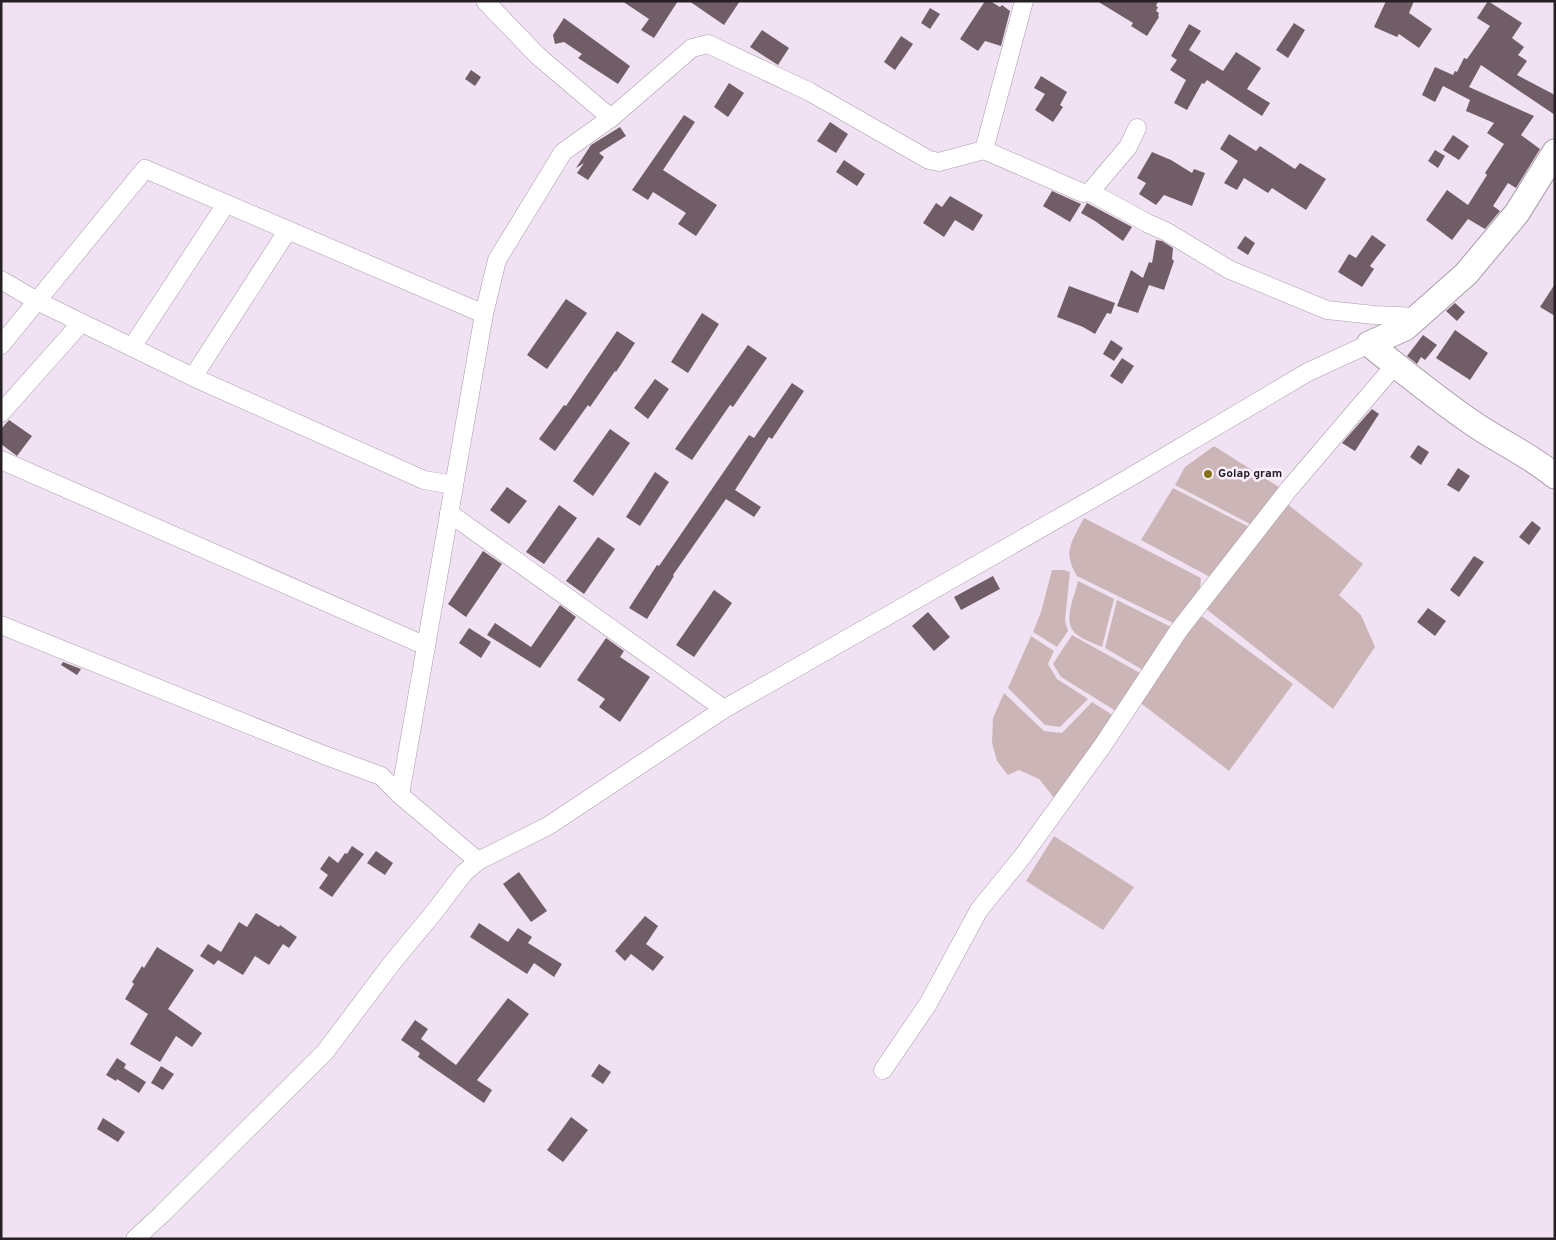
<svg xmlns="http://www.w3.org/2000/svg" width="1556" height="1240" font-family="Overpass,sans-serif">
	<rect width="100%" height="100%" fill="#f1e2f3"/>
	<!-- green -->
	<g fill="#ccb5b6">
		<path d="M 1214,446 L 1282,489 L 1252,525 L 1175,485 L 1185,467 Z"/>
		<path d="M 1173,488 L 1251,528 L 1212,578 L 1141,540 Z"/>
		<path d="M 1286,503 L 1363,564 L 1339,595 L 1361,615 L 1375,647 L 1333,709 L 1205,608 Z"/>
		<path d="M 1084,518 L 1201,578 L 1200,588 L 1173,623 L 1077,576 C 1062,551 1072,542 1084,518 Z"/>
		<path d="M 1052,570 L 1064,570 L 1070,572 L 1065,621 L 1068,631 L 1057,647 L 1033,632 L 1041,612 Z"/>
		<path d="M 1078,581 L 1114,599 L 1102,647 C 1094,643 1080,639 1074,632 C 1063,619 1075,596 1078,581 Z"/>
		<path d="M 1117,600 L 1171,627 L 1143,670 L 1105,648 Z"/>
		<path d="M 1199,614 L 1293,684 L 1229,771 L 1138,701 Z"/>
		<path d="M 1072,635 L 1140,673 L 1116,711 L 1061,677 L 1053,664 Z"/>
		<path d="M 1031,636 L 1054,651 L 1048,664 L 1057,679 L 1088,699 L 1060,727 L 1045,725 L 1008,688 Z"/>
		<path d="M 1004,693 L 1044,731 L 1062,733 L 1092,702 L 1114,716 L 1055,799 L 1039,779 L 1019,770 L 1008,775 L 997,761 L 992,743 L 993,718 Z"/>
		<path d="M 1054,836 L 1134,887 L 1103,930 L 1026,881 Z"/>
	</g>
	<!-- building -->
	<g fill="#715d66">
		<path d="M 622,1 L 678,1 L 654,38 L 641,30 L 649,19 Z"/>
		<path d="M 689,1 L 740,1 L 724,25 Z"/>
		<path d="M 985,1 L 990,1 L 1000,7 L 1002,5 L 1010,11 L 1001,46 L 985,41 L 978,51 L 960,39 Z"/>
		<path d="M 1097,1 L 1158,1 L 1156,6 L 1158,7 L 1156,11 L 1159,13 L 1158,16 L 1159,17 L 1147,36 L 1131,26 L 1133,23 Z"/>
		<path d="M 1386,1 L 1414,1 L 1409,13 L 1432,29 L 1419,48 L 1399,34 L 1397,37 L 1374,27 Z"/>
		<path d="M 1488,1 L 1522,23 L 1512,38 L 1524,47 L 1518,55 L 1527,61 L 1517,75 L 1555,95 L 1555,115 L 1481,65 L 1469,87 L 1534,116 L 1521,135 L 1540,149 L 1516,188 L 1508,183 L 1493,206 L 1500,211 L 1485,229 L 1468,219 L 1452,240 L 1426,220 L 1447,190 L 1468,205 L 1487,175 L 1485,173 L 1504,144 L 1487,133 L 1494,123 L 1466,111 L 1470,100 L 1443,86 L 1435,102 L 1422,95 L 1435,67 L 1453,75 L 1455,71 L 1457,72 L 1464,58 L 1467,59 L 1490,26 L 1477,18 Z"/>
		<path d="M 930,8 L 940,14 L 930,29 L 921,23 Z"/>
		<path d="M 564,18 L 630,66 L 618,84 L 578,58 L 582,54 L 564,42 L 555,44 L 553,35 Z"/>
		<path d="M 1294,23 L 1305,30 L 1288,58 L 1276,50 Z"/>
		<path d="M 1189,24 L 1201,31 L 1189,50 L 1223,71 L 1236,52 L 1261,68 L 1247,89 L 1270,103 L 1262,116 L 1207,80 L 1204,84 L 1202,83 L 1187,110 L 1174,103 L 1186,80 L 1170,70 L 1177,60 L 1171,56 Z"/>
		<path d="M 762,30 L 789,48 L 778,65 L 750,47 Z"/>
		<path d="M 901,36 L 913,44 L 895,70 L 884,62 Z"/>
		<path d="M 471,70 L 481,77 L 475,86 L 465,79 Z"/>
		<path d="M 1041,76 L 1067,92 L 1060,105 L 1063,107 L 1053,122 L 1035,110 L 1045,94 L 1034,88 Z"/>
		<path d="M 729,83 L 744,93 L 728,117 L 714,107 Z"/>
		<path d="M 684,115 L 695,122 L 663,170 L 717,205 L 696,236 L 678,224 L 686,213 L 653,192 L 648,200 L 632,190 Z"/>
		<path d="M 830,122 L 848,134 L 836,153 L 817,141 Z"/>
		<path d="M 620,127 L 626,136 L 599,153 L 604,157 L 588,180 L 577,173 L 584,163 L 576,168 L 591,145 Z"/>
		<path d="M 1229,134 L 1256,151 L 1260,146 L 1295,169 L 1300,163 L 1326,179 L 1306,210 L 1272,188 L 1268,193 L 1244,178 L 1237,190 L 1224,183 L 1238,161 L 1220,149 Z"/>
		<path d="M 1453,135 L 1469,146 L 1459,160 L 1443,150 Z"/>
		<path d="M 1435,150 L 1445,156 L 1438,168 L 1428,161 Z"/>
		<path d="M 1152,152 L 1171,160 L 1192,173 L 1194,169 L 1205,173 L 1192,206 L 1164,195 L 1156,205 L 1139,194 L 1146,183 L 1137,178 Z"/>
		<path d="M 844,160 L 865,174 L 857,186 L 836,172 Z"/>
		<path d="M 1052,191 L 1081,204 L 1070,222 L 1043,206 Z"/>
		<path d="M 950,196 L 983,215 L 973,231 L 955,220 L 944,237 L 923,223 L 936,203 L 942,207 Z"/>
		<path d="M 1087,203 L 1132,227 L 1123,241 L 1095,221 L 1081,213 Z"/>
		<path d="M 1372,235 L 1386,245 L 1370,266 L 1374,269 L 1362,287 L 1338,272 L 1349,254 L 1356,258 Z"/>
		<path d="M 1245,236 L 1255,243 L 1248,255 L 1237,248 Z"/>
		<path d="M 1156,240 L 1162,241 L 1173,248 L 1172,259 L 1174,261 L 1164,290 L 1149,285 L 1138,313 L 1117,306 L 1131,270 L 1143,278 L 1149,262 L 1152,263 Z"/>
		<path d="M 1555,284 L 1555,316 L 1540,307 Z"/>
		<path d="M 1069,286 L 1115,303 L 1111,314 L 1107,313 L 1095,334 L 1083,327 L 1057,317 Z"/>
		<path d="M 566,299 L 587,313 L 547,369 L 527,355 Z"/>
		<path d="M 1455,303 L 1465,312 L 1457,321 L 1446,311 Z"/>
		<path d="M 702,313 L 719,324 L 688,373 L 671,362 Z"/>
		<path d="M 1455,330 L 1488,353 L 1470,380 L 1436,358 Z"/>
		<path d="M 617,331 L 635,343 L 616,372 L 615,371 L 590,407 L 588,405 L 555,451 L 539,439 L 564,405 L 566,406 Z"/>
		<path d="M 1423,335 L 1437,345 L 1425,360 L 1421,357 L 1417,364 L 1407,356 Z"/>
		<path d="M 1111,340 L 1123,348 L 1114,361 L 1103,354 Z"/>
		<path d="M 748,345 L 767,358 L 733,407 L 730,405 L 692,460 L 675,449 Z"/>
		<path d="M 1122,358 L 1134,366 L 1122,384 L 1110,376 Z"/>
		<path d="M 655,379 L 669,389 L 648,419 L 634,408 Z"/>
		<path d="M 792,383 L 804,391 L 772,439 L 769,437 L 735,490 L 761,507 L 754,517 L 726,499 L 673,575 L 674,576 L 647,619 L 629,608 L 657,565 L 659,566 L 749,435 L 754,438 Z"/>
		<path d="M 1372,409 L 1379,414 L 1355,451 L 1342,443 Z"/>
		<path d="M 9,420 L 32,436 L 17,456 L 1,444 L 1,429 Z"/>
		<path d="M 610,429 L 630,443 L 593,496 L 573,481 Z"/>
		<path d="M 1418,445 L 1429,452 L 1421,465 L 1410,457 Z"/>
		<path d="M 1458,468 L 1470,476 L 1459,492 L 1447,485 Z"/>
		<path d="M 655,472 L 669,482 L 640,526 L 626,517 Z"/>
		<path d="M 507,487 L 527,501 L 509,524 L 490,510 Z"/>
		<path d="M 559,505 L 577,518 L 544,564 L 526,552 Z"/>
		<path d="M 1532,521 L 1541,528 L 1529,545 L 1519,537 Z"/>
		<path d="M 598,537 L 615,549 L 584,594 L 566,581 Z"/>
		<path d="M 483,551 L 502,564 L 466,617 L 448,604 Z"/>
		<path d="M 1474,556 L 1484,562 L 1459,597 L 1450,590 Z"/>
		<path d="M 993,576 L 1000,589 L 961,610 L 954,597 Z"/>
		<path d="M 714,590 L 732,603 L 694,657 L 676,645 Z"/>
		<path d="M 560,605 L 576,617 L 540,668 L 487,635 L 495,623 L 531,647 Z"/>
		<path d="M 1428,608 L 1446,621 L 1435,636 L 1417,622 Z"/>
		<path d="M 928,612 L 950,637 L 934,651 L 912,626 Z"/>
		<path d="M 469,628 L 491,642 L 481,658 L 459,643 Z"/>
		<path d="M 606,638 L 624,651 L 620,657 L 650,677 L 620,722 L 599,707 L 605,699 L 577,680 Z"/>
		<path d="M 63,662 L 81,669 L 77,675 L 61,665 Z"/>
		<path d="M 352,846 L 364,854 L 332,897 L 319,888 L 328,875 L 320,869 L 329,856 L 338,863 L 345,853 L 347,854 Z"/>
		<path d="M 376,851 L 393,863 L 385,875 L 367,863 Z"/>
		<path d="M 519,872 L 547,911 L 531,922 L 503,884 Z"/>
		<path d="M 256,913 L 279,927 L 280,925 L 297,937 L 289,948 L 283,944 L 269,965 L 255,956 L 243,975 L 218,960 L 214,965 L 200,956 L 208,944 L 221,952 L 239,922 L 247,927 Z"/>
		<path d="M 645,916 L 658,926 L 646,944 L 664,957 L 653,971 L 631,954 L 625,961 L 615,951 Z"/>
		<path d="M 479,923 L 508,942 L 518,928 L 532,937 L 528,943 L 562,964 L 554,977 L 534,963 L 527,974 L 470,937 Z"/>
		<path d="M 157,947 L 194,970 L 168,1009 L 202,1033 L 192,1047 L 176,1036 L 160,1062 L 130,1044 L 148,1014 L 125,999 L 134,984 L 132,982 L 142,966 L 144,968 Z"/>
		<path d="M 508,998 L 529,1014 L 477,1080 L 492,1090 L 484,1103 L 418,1057 L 420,1053 L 401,1040 L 415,1020 L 428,1029 L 421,1039 L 456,1065 Z"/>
		<path d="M 117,1058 L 126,1064 L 124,1068 L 146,1082 L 139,1093 L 117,1079 L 116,1081 L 106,1075 Z"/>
		<path d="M 599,1064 L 611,1072 L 603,1084 L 591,1076 Z"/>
		<path d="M 161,1066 L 174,1074 L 163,1090 L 151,1083 Z"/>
		<path d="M 571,1117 L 588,1130 L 563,1162 L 547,1150 Z"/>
		<path d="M 103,1118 L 125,1132 L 118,1142 L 97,1129 Z"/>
	</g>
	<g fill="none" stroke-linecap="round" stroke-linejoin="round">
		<defs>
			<g id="street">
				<path d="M 485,1 L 538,56 L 611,118"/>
				<path d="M 1024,1 L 984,150 L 1083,193 L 1090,192 L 1128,147 L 1137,128"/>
				<path d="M 1090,192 L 1147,223 L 1167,232 L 1230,270 L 1327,310 L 1374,315 L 1418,317"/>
				<path d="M 1,280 L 37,301 L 193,377 L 424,480 L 454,485"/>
				<path d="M 1,345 L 145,169 L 484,314"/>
				<path d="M 132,347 L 226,204"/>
				<path d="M 193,377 L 288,230"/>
				<path d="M 1,413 L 81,323"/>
				<path d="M 1,460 L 426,646"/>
				<path d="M 449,513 L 724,709"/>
				<path d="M 1,625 L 324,755 L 381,776 L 400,795"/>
				<path d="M 478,861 L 400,795 L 484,314 L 497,260 L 563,152 L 611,118 L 692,48 L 708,44 L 810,92 L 929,160 L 939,162 L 984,150"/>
				<path d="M 883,1070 L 928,1004 L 979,910 L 1022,857 L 1103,745 L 1179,630 L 1289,489 L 1395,365"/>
				<path d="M 135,1239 L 162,1214 L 325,1052 L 392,963 L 435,911 L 464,873 L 478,861 L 548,826 L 724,709 L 1122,482 L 1308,372 L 1369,344"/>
			</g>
			<path id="secondary" d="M 1555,152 L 1517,213 L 1466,274 L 1405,328 L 1369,344 C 1406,373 1442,403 1480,428 C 1505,444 1532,457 1555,476"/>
		</defs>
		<!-- street casing -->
		<use href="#street" stroke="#aa9cac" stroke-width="19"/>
		<!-- secondary casing -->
		<use href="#secondary" stroke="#aa9cac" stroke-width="27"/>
		<!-- street -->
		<use href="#street" stroke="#fff" stroke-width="18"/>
		<!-- secondary -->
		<use href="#secondary" stroke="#fff" stroke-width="25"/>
	</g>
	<!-- markers -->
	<circle fill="#857518" stroke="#fcf0fe" stroke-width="2" cx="1208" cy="474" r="5"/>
	<g text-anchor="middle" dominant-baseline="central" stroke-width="5" stroke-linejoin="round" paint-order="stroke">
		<!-- poi labels -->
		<g font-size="12" font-weight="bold" fill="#262026" stroke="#fcf0fe" text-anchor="start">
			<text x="1218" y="474">Golap gram</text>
		</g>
	</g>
	<!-- border -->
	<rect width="1556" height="1240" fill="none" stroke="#262026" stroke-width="5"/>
</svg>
